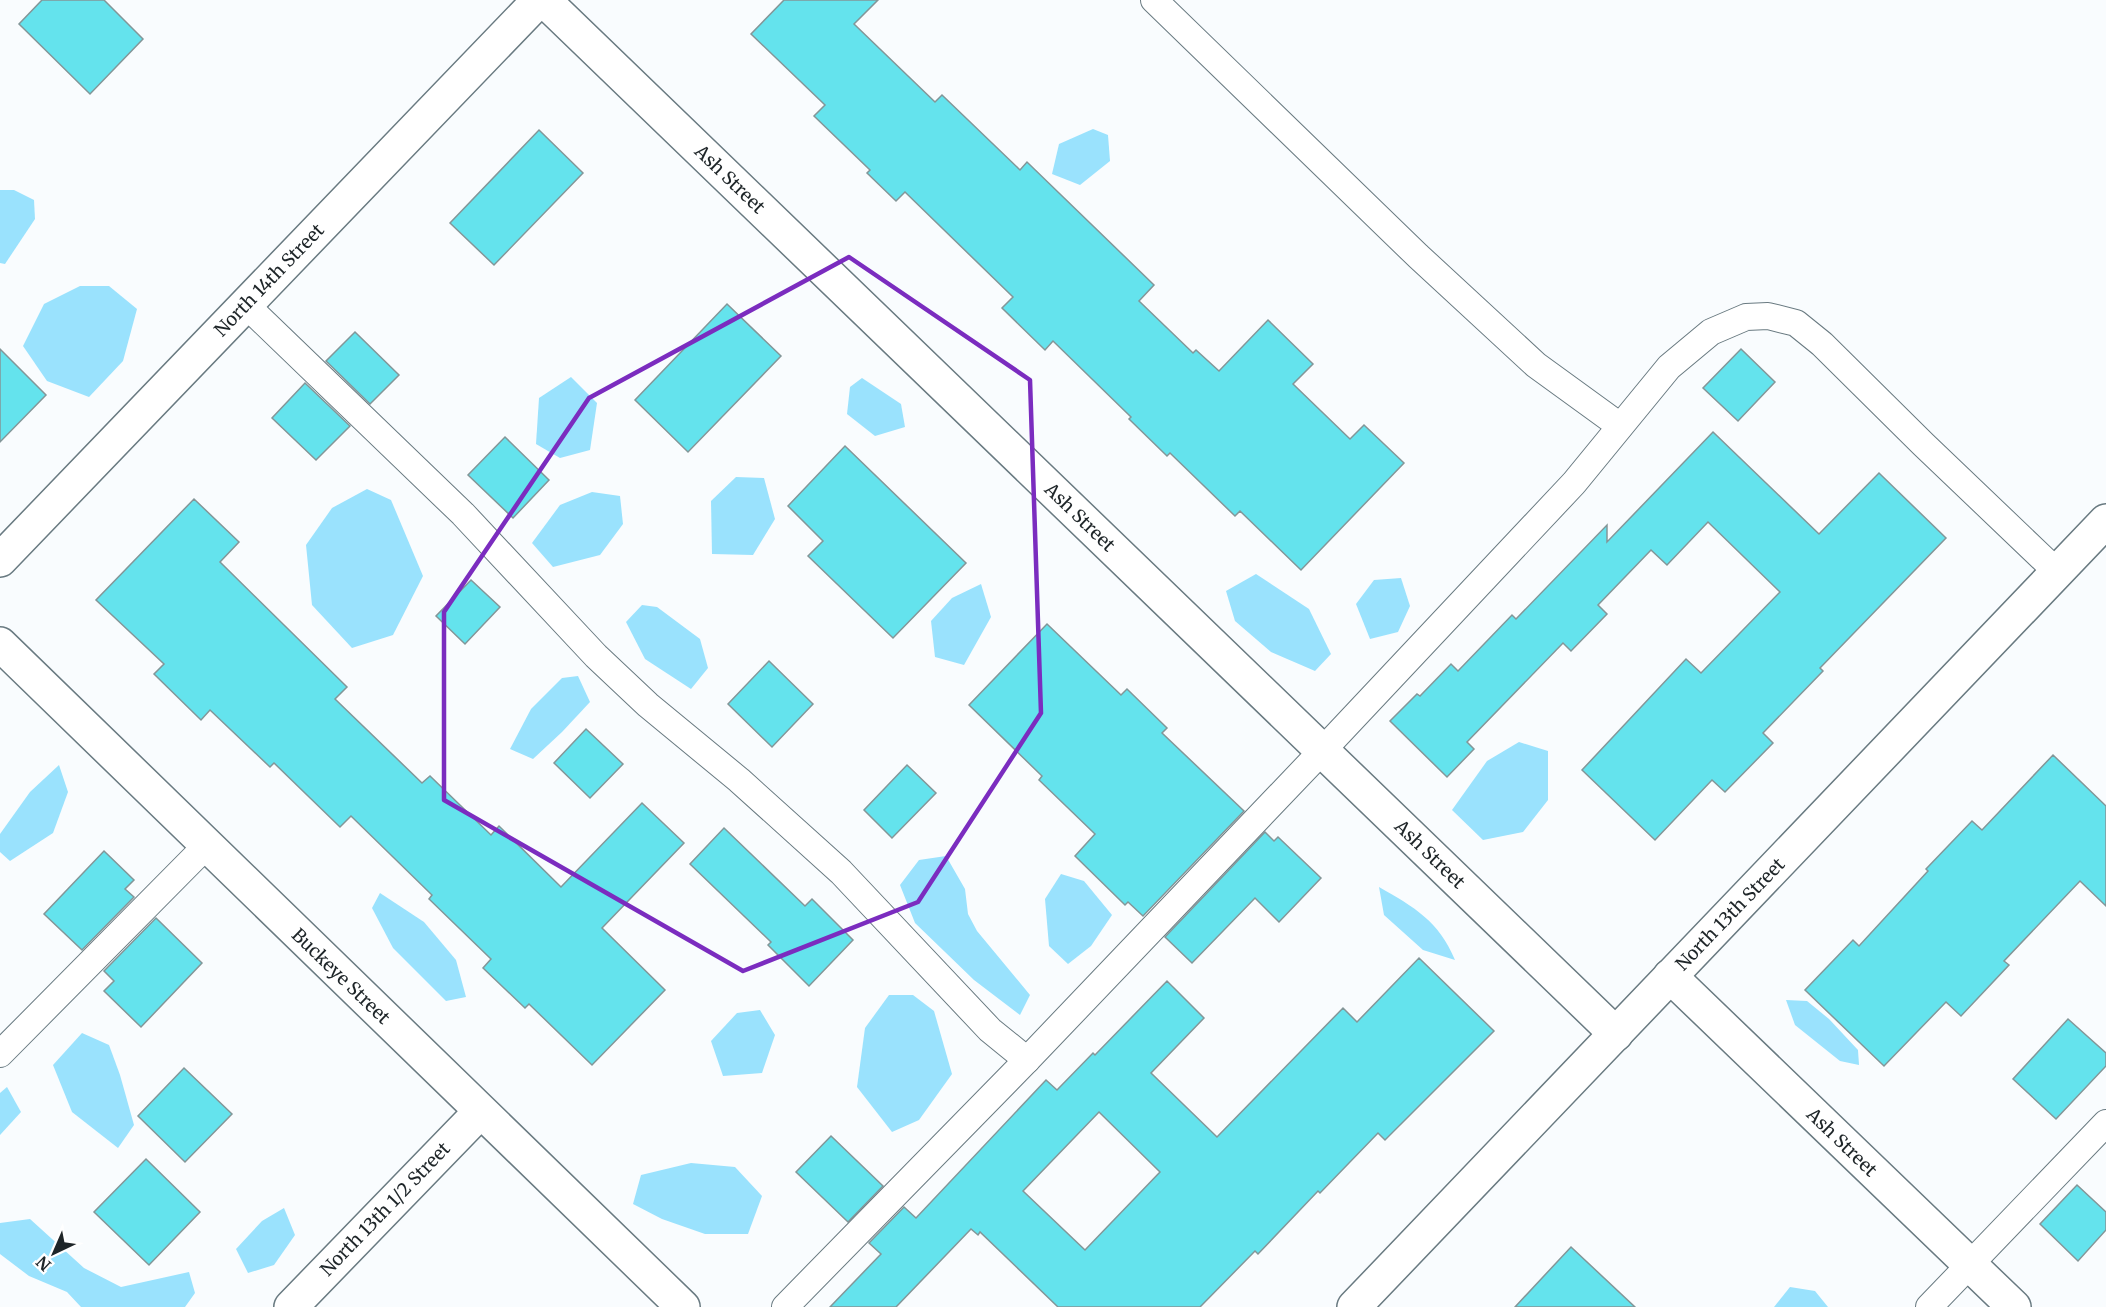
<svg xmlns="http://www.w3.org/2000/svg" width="2106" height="1307" font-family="Merriweather,serif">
	<rect width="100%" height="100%" fill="#f9fcfe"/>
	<!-- green -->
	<g fill="#9ae2fd">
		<path d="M 1093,129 L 1108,135 L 1110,161 L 1080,185 L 1052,174 L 1059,144 Z"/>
		<path d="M 0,190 L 14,190 L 34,200 L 35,219 L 5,264 L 0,263 Z"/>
		<path d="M 80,286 L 109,286 L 137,309 L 123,361 L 89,397 L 47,381 L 23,346 L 44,304 Z"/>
		<path d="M 571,377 L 597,403 L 590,450 L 560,458 L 536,444 L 539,398 Z"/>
		<path d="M 862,378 L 901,404 L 905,427 L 875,436 L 847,414 L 850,387 Z"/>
		<path d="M 736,477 L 764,478 L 775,519 L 753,555 L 712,554 L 711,501 Z"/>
		<path d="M 367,489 L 391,500 L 423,576 L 393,635 L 352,648 L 312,605 L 306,545 L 332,508 Z"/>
		<path d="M 592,492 L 620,496 L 623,524 L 600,555 L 553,567 L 532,543 L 560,505 Z"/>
		<path d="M 1256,574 L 1309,609 L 1331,654 L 1315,671 L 1271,652 L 1235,621 L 1226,591 Z"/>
		<path d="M 1401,578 L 1410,606 L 1398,632 L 1370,639 L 1356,604 L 1374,580 Z"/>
		<path d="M 981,584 L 991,617 L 964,665 L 935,657 L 931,621 L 952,598 Z"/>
		<path d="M 642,605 L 657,607 L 700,639 L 708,668 L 691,689 L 645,659 L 626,622 Z"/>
		<path d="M 578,676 L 590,702 L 562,732 L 533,759 L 510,749 L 531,709 L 562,678 Z"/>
		<path d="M 1519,742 L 1548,751 L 1548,800 L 1523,832 L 1483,840 L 1452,810 L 1487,761 Z"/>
		<path d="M 59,765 L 68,792 L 53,833 L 10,861 L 0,852 L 0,834 L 30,792 Z"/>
		<path d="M 946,856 L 965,889 L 968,914 L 977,931 L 1030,995 L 1020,1015 L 974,980 L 915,923 L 900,885 L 919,860 Z"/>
		<path d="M 1061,874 L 1084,881 L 1112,915 L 1091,946 L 1068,964 L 1049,946 L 1045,899 Z"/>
		<path d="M 1379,887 C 1414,907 1439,921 1455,960 L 1423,950 L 1384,915 Z"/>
		<path d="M 380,893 L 424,922 L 456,960 L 466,997 L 446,1001 L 393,948 L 372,908 Z"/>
		<path d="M 889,995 L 913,995 L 934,1011 L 952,1074 L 919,1120 L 892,1132 L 857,1087 L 865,1028 Z"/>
		<path d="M 1786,1000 L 1807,1001 L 1829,1019 L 1858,1050 L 1859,1065 L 1840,1061 L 1795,1025 Z"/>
		<path d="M 760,1010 L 775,1035 L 762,1073 L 723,1076 L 711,1041 L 737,1013 Z"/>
		<path d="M 82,1033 L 109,1045 L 120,1075 L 134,1125 L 118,1148 L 72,1112 L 53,1065 Z"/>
		<path d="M 7,1087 L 21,1112 L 0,1135 L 0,1093 Z"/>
		<path d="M 691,1163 L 735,1167 L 762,1196 L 748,1234 L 705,1234 L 662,1219 L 633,1204 L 641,1175 Z"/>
		<path d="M 284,1208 L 295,1235 L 274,1265 L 248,1273 L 236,1249 L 262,1221 Z"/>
		<path d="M 30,1219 L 84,1268 L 121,1287 L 189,1272 L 195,1293 L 185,1307 L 81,1307 L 67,1292 L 29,1276 L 0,1254 L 0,1223 Z"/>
		<path d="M 1790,1287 L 1815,1291 L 1828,1307 L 1774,1307 Z"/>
	</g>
	<!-- building -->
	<g fill="#64e3ed" stroke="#839698" stroke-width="1.5" fill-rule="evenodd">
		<path d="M 42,0 L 104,0 L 143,39 L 90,94 L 19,24 Z"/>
		<path d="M 784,0 L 878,0 L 854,24 L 935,102 L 942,95 L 1020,170 L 1027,162 L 1154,285 L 1139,301 L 1193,353 L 1196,350 L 1219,371 L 1268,320 L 1313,364 L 1293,384 L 1350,439 L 1364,425 L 1404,463 L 1301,570 L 1240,511 L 1235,516 L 1170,453 L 1167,456 L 1129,419 L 1131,417 L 1053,341 L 1045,350 L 1002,308 L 1013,297 L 905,192 L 896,201 L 867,173 L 870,170 L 814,116 L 825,105 L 751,34 Z"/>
		<path d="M 539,130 L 583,173 L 494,265 L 450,223 Z"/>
		<path d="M 727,304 L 781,356 L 688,452 L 635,400 Z"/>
		<path d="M 355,332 L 399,375 L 370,404 L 326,361 Z"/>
		<path d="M 0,349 L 46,395 L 0,442 Z"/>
		<path d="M 1741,349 L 1775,382 L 1738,421 L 1703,388 Z"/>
		<path d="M 305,383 L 350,426 L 316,460 L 272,418 Z"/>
		<path d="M 1713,432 L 1819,534 L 1879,473 L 1946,538 L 1820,668 L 1823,671 L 1763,733 L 1773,743 L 1725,792 L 1712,780 L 1655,840 L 1582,770 L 1686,659 L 1701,673 L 1780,592 L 1708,522 L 1667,565 L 1651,550 L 1598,605 L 1607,614 L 1571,651 L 1563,643 L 1467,742 L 1474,749 L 1447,777 L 1390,721 L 1417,694 L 1420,696 L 1451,664 L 1458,671 L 1512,615 L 1516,619 L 1607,525 L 1607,542 Z"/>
		<path d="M 505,437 L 549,480 L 513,518 L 468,475 Z"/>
		<path d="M 845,446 L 966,563 L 893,638 L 808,556 L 823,541 L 788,506 Z"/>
		<path d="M 194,499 L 239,542 L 220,562 L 347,687 L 335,699 L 422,783 L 430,776 L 491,835 L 499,826 L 561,887 L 642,803 L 684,843 L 602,928 L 665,990 L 592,1065 L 529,1004 L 525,1008 L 483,968 L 491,959 L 429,899 L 432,895 L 351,816 L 340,827 L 274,763 L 270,767 L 210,710 L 201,720 L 154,674 L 164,664 L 96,600 Z"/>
		<path d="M 471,580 L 500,607 L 465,644 L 436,616 Z"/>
		<path d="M 1047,624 L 1121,695 L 1127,689 L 1167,728 L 1162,733 L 1244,811 L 1143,916 L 1128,902 L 1125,905 L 1075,856 L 1095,834 L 1039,780 L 1042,776 L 969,705 Z"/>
		<path d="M 769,661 L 813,704 L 772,747 L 728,704 Z"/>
		<path d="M 586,729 L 623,764 L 590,798 L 554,763 Z"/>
		<path d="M 2053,755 L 2106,806 L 2106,906 L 2080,881 L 2004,961 L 2009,965 L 1961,1016 L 1946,1002 L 1884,1066 L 1805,990 L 1853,940 L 1859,946 L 1928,871 L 1926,869 L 1972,821 L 1982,830 Z"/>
		<path d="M 907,765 L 936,793 L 892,838 L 864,810 Z"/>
		<path d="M 724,828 L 805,906 L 812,899 L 853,940 L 809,986 L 768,945 L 771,942 L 690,864 Z"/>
		<path d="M 1265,832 L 1274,841 L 1278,837 L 1321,878 L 1279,922 L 1255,898 L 1192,963 L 1165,937 Z"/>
		<path d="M 104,851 L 134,880 L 125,889 L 134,897 L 82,950 L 44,914 Z"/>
		<path d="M 156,918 L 202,963 L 141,1027 L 104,991 L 114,981 L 104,971 Z"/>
		<path d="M 1419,958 L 1494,1031 L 1385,1140 L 1378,1133 L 1320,1193 L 1318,1191 L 1258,1254 L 1255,1251 L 1200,1307 L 1058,1307 L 980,1232 L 978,1235 L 971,1229 L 896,1307 L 830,1307 L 881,1254 L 869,1243 L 904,1207 L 916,1218 L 1046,1080 L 1057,1090 L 1093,1053 L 1095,1055 L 1167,981 L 1204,1018 L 1151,1073 L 1217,1137 L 1343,1008 L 1357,1022 ZM 1099,1112 L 1160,1172 L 1085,1250 L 1023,1191 Z"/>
		<path d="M 2068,1019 L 2106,1053 L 2106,1066 L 2056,1119 L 2013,1079 Z"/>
		<path d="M 184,1068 L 232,1114 L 185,1162 L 138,1116 Z"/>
		<path d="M 831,1136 L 883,1186 L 848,1222 L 796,1172 Z"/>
		<path d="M 146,1159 L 200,1212 L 149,1265 L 94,1212 Z"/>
		<path d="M 2077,1185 L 2106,1212 L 2106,1230 L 2078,1261 L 2040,1224 Z"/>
		<path d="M 1571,1247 L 1635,1307 L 1515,1307 Z"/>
	</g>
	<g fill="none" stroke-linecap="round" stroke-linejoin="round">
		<defs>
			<g id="lane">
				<path d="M 1154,0 L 1418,256 L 1536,365 L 1620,426"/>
				<path d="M 245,304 L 463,514 L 596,656 L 648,705 L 739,780 L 841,872 L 990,1030 L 1027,1060"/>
				<path d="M 0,1054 L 207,845"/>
				<path d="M 785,1307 L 1027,1060 L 1322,751 L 1574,483 L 1669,367 L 1711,332 L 1746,317 L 1768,316 L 1796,323 L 1822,344 L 1923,444 L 2057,572"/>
				<path d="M 1929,1307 L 2106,1123"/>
			</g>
			<g id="street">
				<path d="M 544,0 L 1616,1034"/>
				<path d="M 0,560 L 539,0"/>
				<path d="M 0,644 L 683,1307"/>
				<path d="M 1670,976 L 2014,1307"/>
				<path d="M 291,1307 L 480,1112"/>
			</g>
			<path id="secondary" d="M 1354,1307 L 2106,521"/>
		</defs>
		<!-- lane casing -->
		<use href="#lane" stroke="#697a81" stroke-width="28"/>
		<!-- street casing -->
		<use href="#street" stroke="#697a81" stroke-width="36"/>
		<!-- secondary casing -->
		<use href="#secondary" stroke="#697a81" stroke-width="36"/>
		<!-- lane -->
		<use href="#lane" stroke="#fff" stroke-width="26"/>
		<!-- street -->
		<use href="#street" stroke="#fff" stroke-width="33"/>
		<!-- secondary -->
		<use href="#secondary" stroke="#fff" stroke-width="33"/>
	</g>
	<!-- marked area -->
	<path fill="none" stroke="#7b2cbf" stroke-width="4.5" stroke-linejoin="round" d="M 849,257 L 1030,380 L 1041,713 L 918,902 L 743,971 L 444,800 L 444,612 L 589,398 Z"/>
	<g text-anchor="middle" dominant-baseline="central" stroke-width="5" stroke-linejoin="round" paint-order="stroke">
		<!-- street labels -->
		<g font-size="18" fill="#1e2528" stroke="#fff">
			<text transform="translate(730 179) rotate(44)">Ash Street</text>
			<text transform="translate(269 280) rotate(-46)">North 14th Street</text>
			<text transform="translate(1080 517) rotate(44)">Ash Street</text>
			<text transform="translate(1430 854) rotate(44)">Ash Street</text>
			<text transform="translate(1730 914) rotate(-46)">North 13th Street</text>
			<text transform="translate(341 976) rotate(44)">Buckeye Street</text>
			<text transform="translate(1842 1142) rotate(44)">Ash Street</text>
			<text transform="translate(385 1209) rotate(-46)">North 13th 1/2 Street</text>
		</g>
	</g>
	<!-- north arrow -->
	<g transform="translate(54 1253) rotate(224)" stroke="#ffffff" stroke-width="4.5" paint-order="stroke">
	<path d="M0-4.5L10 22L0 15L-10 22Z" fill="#1e2528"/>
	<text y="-9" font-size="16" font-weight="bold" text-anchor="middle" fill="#1e2528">N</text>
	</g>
</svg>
